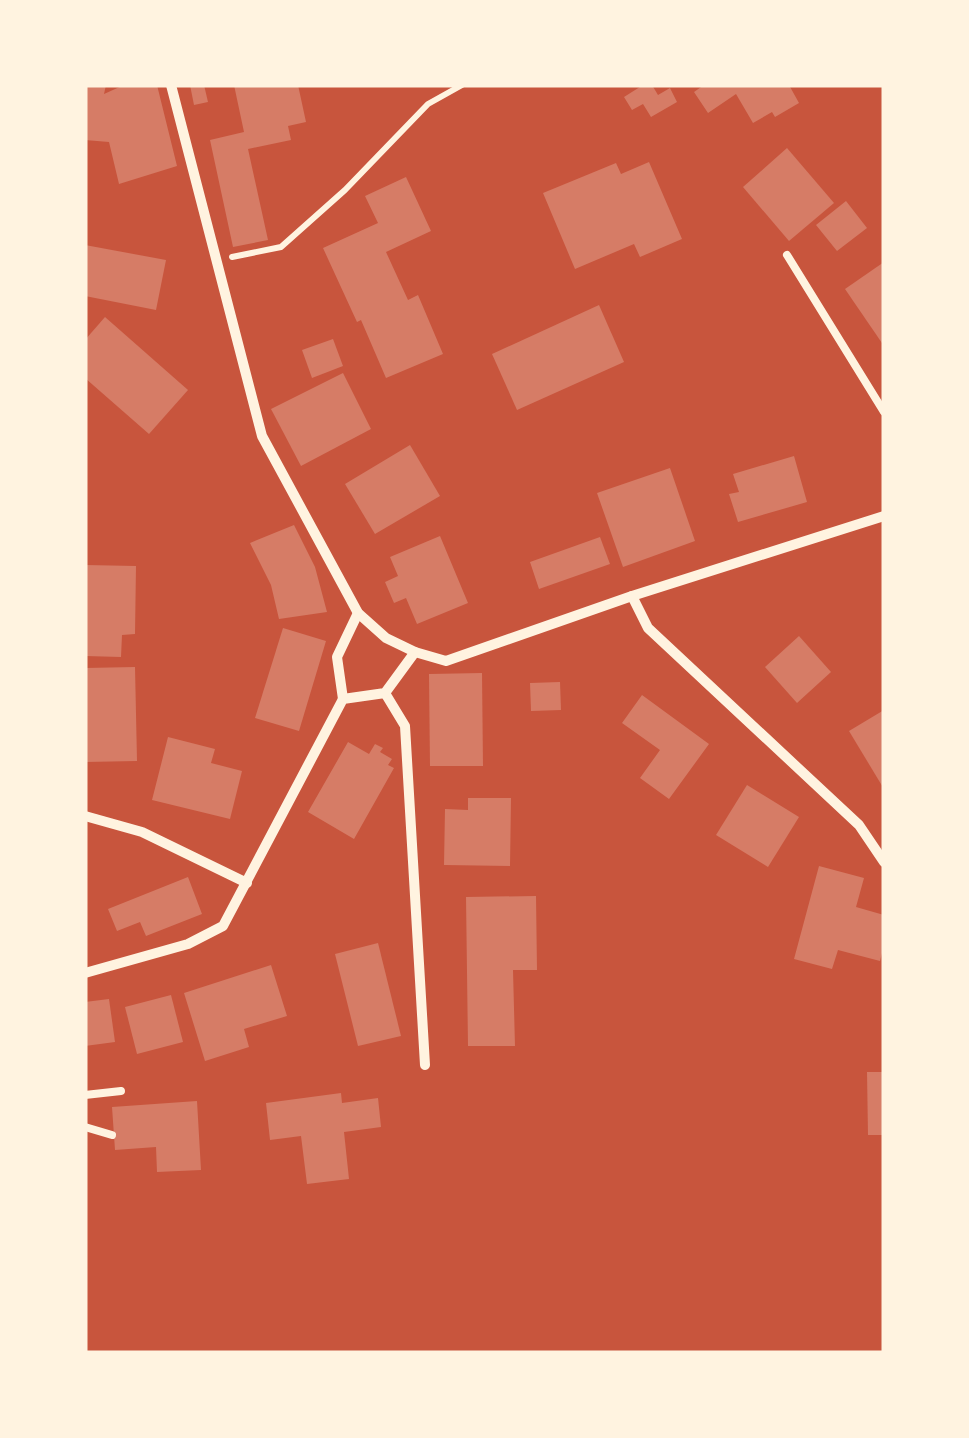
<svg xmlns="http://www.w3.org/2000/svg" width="969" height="1438" font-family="'Varela Round',sans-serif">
	<rect width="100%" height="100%" fill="#c8553d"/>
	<!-- building -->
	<g fill="#d67c66">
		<path d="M 85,85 L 106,85 L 104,94 L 124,85 L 157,85 L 177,166 L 119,184 L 109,142 L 85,140 Z"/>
		<path d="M 190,85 L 204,85 L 208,102 L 194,105 Z"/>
		<path d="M 234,85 L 298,85 L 306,122 L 288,126 L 291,140 L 248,149 L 268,240 L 233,247 L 210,140 L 244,132 Z"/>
		<path d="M 643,85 L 652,85 L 658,95 L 670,88 L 677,102 L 651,117 L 643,104 L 632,110 L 624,97 Z"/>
		<path d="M 704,85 L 789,85 L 799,103 L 775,117 L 772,112 L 753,123 L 736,94 L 708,113 L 694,92 Z"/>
		<path d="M 787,148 L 834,203 L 789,241 L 743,187 Z"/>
		<path d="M 649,162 L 682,239 L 640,257 L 634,244 L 575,269 L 543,193 L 616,163 L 621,174 Z"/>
		<path d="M 406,177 L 431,231 L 386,252 L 408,300 L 418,295 L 443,354 L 386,378 L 361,320 L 357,322 L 323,248 L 378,223 L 365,196 Z"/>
		<path d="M 846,201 L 867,228 L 837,251 L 816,225 Z"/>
		<path d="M 85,245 L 166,260 L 156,310 L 85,296 Z"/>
		<path d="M 884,262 L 884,346 L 845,289 Z"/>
		<path d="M 599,305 L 624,362 L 517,410 L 492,354 Z"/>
		<path d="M 105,317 L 188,390 L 149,434 L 85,378 L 85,340 Z"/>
		<path d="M 333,339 L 343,366 L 312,378 L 302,350 Z"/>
		<path d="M 343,373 L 371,429 L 301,466 L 271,409 Z"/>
		<path d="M 410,445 L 440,496 L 375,534 L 345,484 Z"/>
		<path d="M 794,456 L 807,502 L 738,522 L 729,494 L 739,492 L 733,474 Z"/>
		<path d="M 670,468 L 695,541 L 623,567 L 597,493 Z"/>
		<path d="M 294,525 L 315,567 L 327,612 L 279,619 L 271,585 L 250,543 Z"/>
		<path d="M 440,536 L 468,603 L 417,624 L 406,598 L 394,603 L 385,582 L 398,576 L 390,557 Z"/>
		<path d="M 600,537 L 610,564 L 539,589 L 530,562 Z"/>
		<path d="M 85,565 L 136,566 L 135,634 L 122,635 L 121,657 L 85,656 Z"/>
		<path d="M 283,628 L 326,641 L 299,731 L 255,718 Z"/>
		<path d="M 799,636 L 831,672 L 797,703 L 765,667 Z"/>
		<path d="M 135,667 L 137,761 L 85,762 L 85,668 Z"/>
		<path d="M 482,673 L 483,766 L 430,766 L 429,674 Z"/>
		<path d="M 560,682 L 561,710 L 531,711 L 530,683 Z"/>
		<path d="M 642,695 L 709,744 L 669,799 L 640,778 L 660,750 L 622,723 Z"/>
		<path d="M 884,710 L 884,789 L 849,731 Z"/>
		<path d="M 168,737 L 215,749 L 211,763 L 242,771 L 230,819 L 152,800 Z"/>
		<path d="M 348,742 L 369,754 L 375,744 L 383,748 L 380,752 L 392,759 L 388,765 L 394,768 L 354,839 L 308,812 Z"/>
		<path d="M 747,785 L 799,817 L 768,867 L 716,835 Z"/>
		<path d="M 468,798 L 511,798 L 510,866 L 444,865 L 445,809 L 468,810 Z"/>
		<path d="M 819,866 L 864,878 L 856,907 L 884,915 L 884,945 L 880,961 L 838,950 L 832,969 L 794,959 Z"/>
		<path d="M 188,877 L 202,914 L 146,936 L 140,922 L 117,931 L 108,909 Z"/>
		<path d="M 536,896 L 537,970 L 513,970 L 515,1046 L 468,1046 L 466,897 Z"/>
		<path d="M 378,943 L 401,1036 L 358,1046 L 335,954 Z"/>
		<path d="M 271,965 L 287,1016 L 244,1029 L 249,1047 L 205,1061 L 184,993 Z"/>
		<path d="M 171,995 L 183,1042 L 137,1054 L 125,1007 Z"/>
		<path d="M 109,999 L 115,1042 L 85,1046 L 85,1002 Z"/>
		<path d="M 867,1072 L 884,1072 L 884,1135 L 868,1135 Z"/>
		<path d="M 341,1093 L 342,1103 L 378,1098 L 381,1127 L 344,1132 L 349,1179 L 307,1184 L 301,1136 L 270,1140 L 266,1103 Z"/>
		<path d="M 197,1101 L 201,1170 L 157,1172 L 156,1147 L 115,1150 L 112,1107 Z"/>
	</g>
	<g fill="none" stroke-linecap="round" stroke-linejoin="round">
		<!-- path -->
		<path stroke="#fff3e0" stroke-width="6" d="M 232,257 L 281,247 L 345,190 L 428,104 L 462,85"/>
		<!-- service -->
		<g stroke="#fff3e0" stroke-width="8">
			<path d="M 787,255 L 884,412"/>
			<path d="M 85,1095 L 121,1091"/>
			<path d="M 85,1127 L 112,1135"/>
		</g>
		<!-- minor -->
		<g stroke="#fff3e0" stroke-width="10">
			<path d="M 171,85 L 262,436 L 358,613 L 386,638 L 415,652 L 446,661 L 632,596 L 884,516"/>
			<path d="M 632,596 L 648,628 L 859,825 L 884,862"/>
			<path d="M 385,693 L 405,726 L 425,1065"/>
			<path d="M 343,699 L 337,657 L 358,613"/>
			<path d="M 85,816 L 142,832 L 247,883"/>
			<path d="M 85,973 L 188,944 L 223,926 L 343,699 L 385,693 L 415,652"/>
		</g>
	</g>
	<!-- border -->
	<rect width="969" height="1438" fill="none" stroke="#fff3e0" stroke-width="175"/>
</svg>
